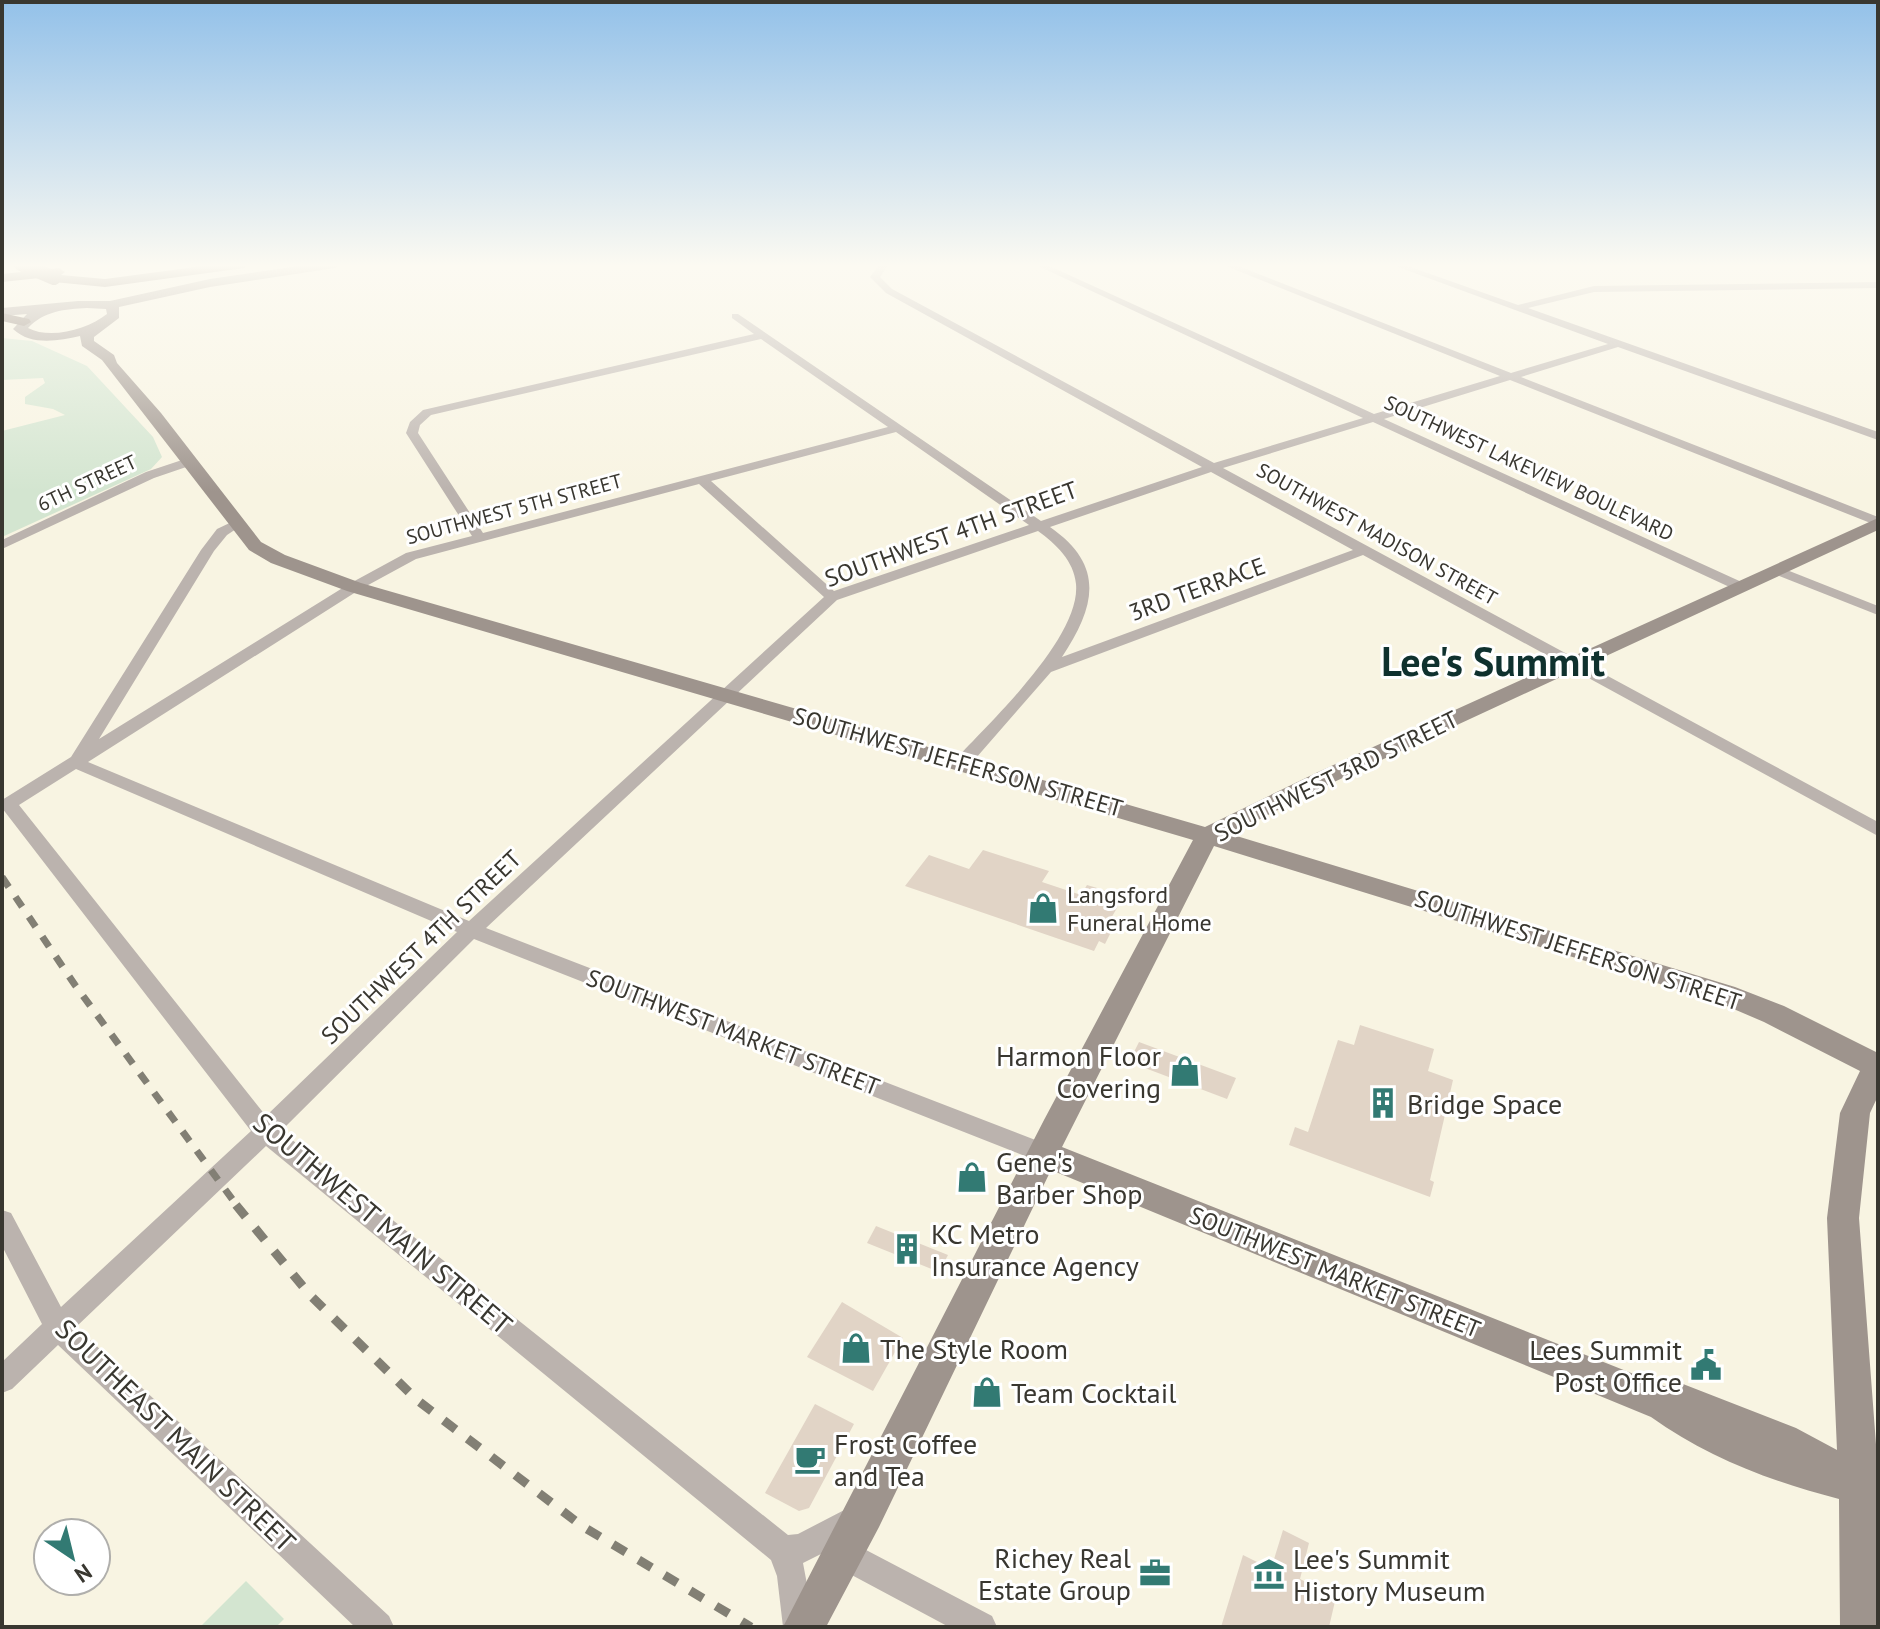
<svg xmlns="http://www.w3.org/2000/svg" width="1880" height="1629" font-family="'PT Sans',sans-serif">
	<rect width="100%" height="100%" fill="#f8f4e2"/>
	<!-- green -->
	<g fill="#d3e5d0">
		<path d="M 2,338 L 32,341 L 87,366 L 153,437 L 162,457 L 151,469 L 2,537 L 2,431 L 65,415 L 53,409 L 25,404 L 25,397 L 45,383 L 43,378 L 2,380 Z"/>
		<path d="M 246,1581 L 284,1619 L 276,1627 L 200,1627 Z"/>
	</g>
	<!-- building -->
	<g fill="#e1d4c6">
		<path d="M 983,850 L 1049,871 L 1042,882 L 1081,895 L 1087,885 L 1124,896 L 1110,920 L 1116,922 L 1105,944 L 1099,941 L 1094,951 L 905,886 L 929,855 L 969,869 Z"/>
		<path d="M 1360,1025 L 1434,1049 L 1428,1071 L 1453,1080 L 1430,1180 L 1434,1182 L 1430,1197 L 1289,1145 L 1295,1127 L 1308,1132 L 1338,1040 L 1354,1045 Z"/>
		<path d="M 1139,1042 L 1236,1078 L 1227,1099 L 1129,1062 Z"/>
		<path d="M 876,1226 L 948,1255 L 939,1272 L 867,1243 Z"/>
		<path d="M 842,1302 L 903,1338 L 873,1391 L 807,1357 Z"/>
		<path d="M 815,1404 L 854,1424 L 809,1508 L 799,1511 L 765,1493 Z"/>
		<path d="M 1283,1530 L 1309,1543 L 1300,1579 L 1336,1597 L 1329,1627 L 1221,1627 L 1243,1555 L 1271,1569 Z"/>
	</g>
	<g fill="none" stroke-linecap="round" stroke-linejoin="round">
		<!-- street -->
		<g fill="#bbb3ae" fill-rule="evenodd">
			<path d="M 880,264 L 889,264 L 880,277 L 892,289 L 1214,463 L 1363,418 L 1034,264 L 1045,264 L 1374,414 L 1500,376 L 1221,264 L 1233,264 L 1511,373 L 1608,344 L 1390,264 L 1402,264 L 1518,305 L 1594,286 L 1878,282 L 1878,288 L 1594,292 L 1528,308 L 1878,432 L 1878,440 L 1618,347 L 1521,377 L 1878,517 L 1878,526 L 1510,380 L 1384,419 L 1746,584 L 1746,590 L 1736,590 L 1373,422 L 1223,468 L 1878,822 L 1878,836 L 1363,555 L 1051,672 L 969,766 L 963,767 L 954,762 L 957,758 C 991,721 1081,637 1076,584 C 1074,561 1056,544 1038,531 L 837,600 L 486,928 L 1051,1146 L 1055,1153 L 1051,1160 L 1043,1163 L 1035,1160 L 474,939 L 281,1131 L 788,1535 L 798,1534 L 852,1506 L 862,1511 L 867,1521 L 862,1531 L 847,1540 L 992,1616 L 997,1627 L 949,1627 L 833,1565 L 829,1554 L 831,1549 L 803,1563 L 815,1627 L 783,1627 L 777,1576 L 771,1560 L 266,1146 L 76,1327 L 389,1616 L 394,1627 L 355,1627 L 58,1345 L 12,1389 L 2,1393 L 2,1362 L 42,1324 L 2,1246 L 2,1210 L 11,1213 L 61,1307 L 251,1131 L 2,808 L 2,800 L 71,757 L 201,550 L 217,529 L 238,519 L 245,523 L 227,535 L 214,551 L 99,739 L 349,584 L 406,553 L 472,536 L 406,433 L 410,422 L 423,410 L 754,334 L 732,318 L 732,314 L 738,314 L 1041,521 L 1202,467 L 886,293 L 870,277 ZM 761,339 L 888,427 L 483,533 L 418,433 L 420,425 L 431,415 ZM 896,432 L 1029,525 L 834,591 L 711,481 ZM 1211,472 L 1353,550 L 1062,657 C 1095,607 1106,566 1050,527 ZM 699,484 L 824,597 L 469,921 L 88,762 L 359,590 L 416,559 ZM 76,769 L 457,932 L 266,1116 L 19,805 Z"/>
			<path d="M 191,457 L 195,458 L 195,464 L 154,478 L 2,549 L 2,540 L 146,472 Z"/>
			<path d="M 1777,566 L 1878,606 L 1878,615 L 1772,573 L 1772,567 Z"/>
		</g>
		<!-- secondary -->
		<path fill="#9e948d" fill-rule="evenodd" d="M 312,264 L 341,264 L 335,268 L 210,287 L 119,307 L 119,318 L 94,337 L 94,341 L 114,355 L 117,363 L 161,413 L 261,542 L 285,555 L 361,583 L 1205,827 L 1318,772 L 1878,518 L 1878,530 L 1334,782 L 1230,834 L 1735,987 L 1784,1006 L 1878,1053 L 1878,1096 L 1870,1113 L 1859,1218 L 1878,1471 L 1878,1627 L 1840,1627 L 1839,1499 C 1772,1482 1707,1457 1651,1417 L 1051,1170 L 879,1527 L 826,1627 L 783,1627 L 1044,1120 L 1193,840 L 347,591 L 271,563 L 249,550 L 102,360 L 82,346 L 80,336 C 58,341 31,346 13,329 L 27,314 L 2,316 L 2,308 L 78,301 L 110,301 L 210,279 ZM 87,308 L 106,309 L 107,314 C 88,329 51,340 28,328 C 44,311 65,309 87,308 ZM 1214,846 L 1715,1001 L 1764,1022 L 1860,1071 L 1840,1113 L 1827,1218 L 1837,1450 L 1796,1428 L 1683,1384 L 1664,1386 L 1062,1147 Z"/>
		<!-- highway -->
		<g fill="#796a60" fill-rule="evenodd">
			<path d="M 218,264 L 250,264 L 244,268 L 105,287 L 54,282 L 49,277 L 2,282 L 2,274 L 59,268 L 65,272 L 61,275 L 105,279 Z"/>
			<path d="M 2,313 L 29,319 L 31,322 L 24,326 L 2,321 Z"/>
		</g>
		<!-- rail-far1 -->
		<path stroke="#827f74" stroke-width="7" stroke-dasharray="12 12" stroke-linecap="butt" d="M 2,877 L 75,985 L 238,1207"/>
		<!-- rail -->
		<path stroke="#827f74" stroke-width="9" stroke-dasharray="15 15" stroke-linecap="butt" d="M 236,1205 L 310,1295 L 417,1400 L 582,1526 L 751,1627"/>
		<!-- highway-bridge -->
		<path stroke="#796a60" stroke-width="14" d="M 21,264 L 54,278"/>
	</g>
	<!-- sky -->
	<linearGradient id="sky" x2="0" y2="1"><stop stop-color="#93c1e9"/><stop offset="0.54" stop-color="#fcfaf2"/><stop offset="1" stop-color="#fcfaf2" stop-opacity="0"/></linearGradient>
	<rect width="1880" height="492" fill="url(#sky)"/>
	<!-- icons -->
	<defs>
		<symbol id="shop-bare" viewBox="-9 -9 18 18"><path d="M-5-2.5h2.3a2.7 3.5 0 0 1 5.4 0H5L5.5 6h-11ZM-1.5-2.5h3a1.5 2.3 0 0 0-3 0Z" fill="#327a73" stroke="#fff" stroke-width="2.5" paint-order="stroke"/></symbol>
		<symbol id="building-bare" viewBox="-9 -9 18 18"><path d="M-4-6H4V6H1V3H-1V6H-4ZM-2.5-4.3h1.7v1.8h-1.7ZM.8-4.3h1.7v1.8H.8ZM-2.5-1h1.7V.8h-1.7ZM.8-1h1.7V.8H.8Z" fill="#327a73" stroke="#fff" stroke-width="2.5" paint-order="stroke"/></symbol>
		<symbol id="civic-bare" viewBox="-9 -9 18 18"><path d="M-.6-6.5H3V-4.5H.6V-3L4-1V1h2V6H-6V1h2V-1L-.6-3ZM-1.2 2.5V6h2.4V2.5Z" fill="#327a73" stroke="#fff" stroke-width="2.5" paint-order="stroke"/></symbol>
		<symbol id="cafe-bare" viewBox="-9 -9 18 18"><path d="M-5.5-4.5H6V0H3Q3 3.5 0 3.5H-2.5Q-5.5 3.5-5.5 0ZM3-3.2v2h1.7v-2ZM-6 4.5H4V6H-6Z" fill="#327a73" stroke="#fff" stroke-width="2.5" paint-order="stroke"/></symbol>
		<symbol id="office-bare" viewBox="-9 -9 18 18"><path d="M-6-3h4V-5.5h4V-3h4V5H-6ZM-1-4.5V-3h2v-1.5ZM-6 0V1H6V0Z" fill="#327a73" stroke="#fff" stroke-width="2.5" paint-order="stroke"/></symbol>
		<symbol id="museum-bare" viewBox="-9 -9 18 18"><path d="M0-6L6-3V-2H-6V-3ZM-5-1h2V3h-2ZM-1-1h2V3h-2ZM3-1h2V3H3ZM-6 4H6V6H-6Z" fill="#327a73" stroke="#fff" stroke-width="2.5" paint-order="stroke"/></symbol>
	</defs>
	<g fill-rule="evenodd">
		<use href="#shop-bare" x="1021" y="886" width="44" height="44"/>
		<use href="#shop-bare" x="1163" y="1049" width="44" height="44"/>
		<use href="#building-bare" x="1361" y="1081" width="44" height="44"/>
		<use href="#shop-bare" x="950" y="1155" width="44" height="44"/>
		<use href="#building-bare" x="885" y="1227" width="44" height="44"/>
		<use href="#shop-bare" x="834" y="1326" width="44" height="44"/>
		<use href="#civic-bare" x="1684" y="1343" width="44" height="44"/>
		<use href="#shop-bare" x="965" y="1370" width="44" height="44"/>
		<use href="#cafe-bare" x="788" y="1437" width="44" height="44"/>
		<use href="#office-bare" x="1133" y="1551" width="44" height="44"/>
		<use href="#museum-bare" x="1247" y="1552" width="44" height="44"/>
	</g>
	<g text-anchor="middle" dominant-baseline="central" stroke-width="6" stroke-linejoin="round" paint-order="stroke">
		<!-- far-street labels -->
		<g font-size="20" fill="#393730" stroke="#fff">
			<text transform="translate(1529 468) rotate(25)">SOUTHWEST LAKEVIEW BOULEVARD</text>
			<text transform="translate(87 483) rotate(-25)">6TH STREET</text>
			<text transform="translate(514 509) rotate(-15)">SOUTHWEST 5TH STREET</text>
			<text transform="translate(1377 534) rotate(29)">SOUTHWEST MADISON STREET</text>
		</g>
		<!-- street labels -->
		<g font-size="24" fill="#393730" stroke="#fff">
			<text transform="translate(951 534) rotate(-20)">SOUTHWEST 4TH STREET</text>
			<text transform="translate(1197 589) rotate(-20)">3RD TERRACE</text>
			<text transform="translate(958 762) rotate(16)">SOUTHWEST JEFFERSON STREET</text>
			<text transform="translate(1336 776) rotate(-26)">SOUTHWEST 3RD STREET</text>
			<text transform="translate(421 947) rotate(-44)">SOUTHWEST 4TH STREET</text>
			<text transform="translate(1578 950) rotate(18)">SOUTHWEST JEFFERSON STREET</text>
			<text transform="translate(733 1032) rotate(21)">SOUTHWEST MARKET STREET</text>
			<text transform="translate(1335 1272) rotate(22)">SOUTHWEST MARKET STREET</text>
		</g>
		<!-- poi labels -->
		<g font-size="24" fill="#393730" stroke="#fff" text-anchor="start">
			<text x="1067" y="894">Langsford<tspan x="1067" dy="28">Funeral Home</tspan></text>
		</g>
		<!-- near-poi labels -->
		<g font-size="28" fill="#393730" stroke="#fff" text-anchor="start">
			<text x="1161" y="1055" text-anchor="end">Harmon Floor<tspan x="1161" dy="32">Covering</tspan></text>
			<text x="1407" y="1103">Bridge Space</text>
			<text x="996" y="1161">Gene's<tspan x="996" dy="32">Barber Shop</tspan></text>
			<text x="931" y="1233">KC Metro<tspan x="931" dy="32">Insurance Agency</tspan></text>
			<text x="880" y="1348">The Style Room</text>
			<text x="1682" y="1349" text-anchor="end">Lees Summit<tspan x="1682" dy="32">Post Office</tspan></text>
			<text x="1011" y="1392">Team Cocktail</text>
			<text x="834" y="1443">Frost Coffee<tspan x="834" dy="32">and Tea</tspan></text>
			<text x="1131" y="1557" text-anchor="end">Richey Real<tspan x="1131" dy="32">Estate Group</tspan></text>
			<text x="1293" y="1558">Lee's Summit<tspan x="1293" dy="32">History Museum</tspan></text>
		</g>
		<!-- near-street labels -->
		<g font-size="28" fill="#393730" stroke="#fff">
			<text transform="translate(383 1223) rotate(40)">SOUTHWEST MAIN STREET</text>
			<text transform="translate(176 1435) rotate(44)">SOUTHEAST MAIN STREET</text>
		</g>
		<!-- town labels -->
		<g font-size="40" font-weight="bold" fill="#0f312e" stroke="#fff">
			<text x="1493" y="661">Lee's Summit</text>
		</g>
	</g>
	<!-- border -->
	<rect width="1880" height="1629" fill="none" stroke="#393730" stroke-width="8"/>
	<!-- north arrow -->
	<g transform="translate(72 1557) rotate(145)"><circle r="38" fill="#ffffff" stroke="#b0afac" stroke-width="2"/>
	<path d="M0-6L14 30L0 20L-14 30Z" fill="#327a73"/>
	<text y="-12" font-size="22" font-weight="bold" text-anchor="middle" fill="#393730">N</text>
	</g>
</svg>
